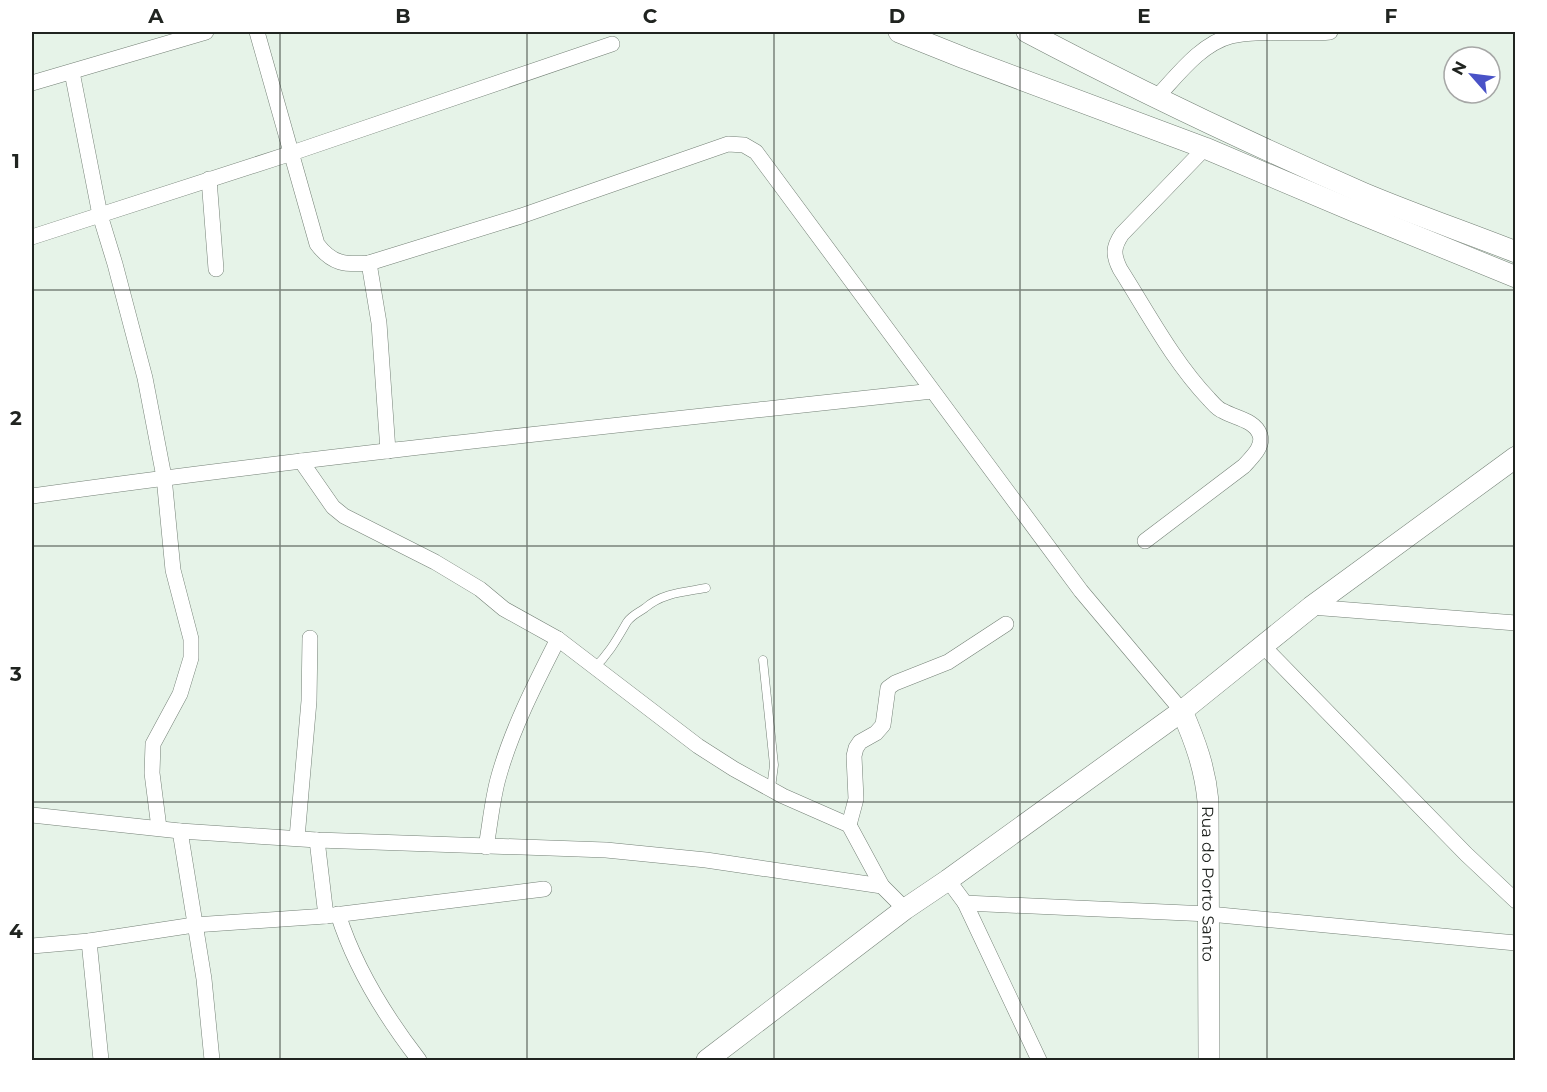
<svg xmlns="http://www.w3.org/2000/svg" width="1547" height="1092" font-family="Montserrat,sans-serif">
	<rect width="100%" height="100%" fill="#e6f3e8"/>
	<g fill="none" stroke-linecap="round" stroke-linejoin="round">
		<defs>
			<g id="lane">
				<path d="M 763,660 L 774,765 L 771,788"/>
				<path d="M 594,668 C 609,654 617,639 627,622 C 632,615 638,613 645,608 C 662,593 684,592 706,588"/>
			</g>
			<g id="street">
				<path d="M 257,32 L 317,244 C 332,264 345,265 369,263 L 521,216 L 728,144 L 744,145 L 756,152 L 1081,591 L 1182,711"/>
				<path d="M 72,72 L 100,215 L 115,264 L 145,378 L 164,477 L 173,570 L 191,639 L 191,658 L 180,694 L 153,744 L 152,773 L 159,828"/>
				<path d="M 32,83 L 206,32"/>
				<path d="M 1156,98 C 1177,76 1200,44 1231,36 C 1260,29 1299,35 1330,32"/>
				<path d="M 209,179 L 216,269"/>
				<path d="M 32,237 L 292,153 L 612,44"/>
				<path d="M 369,263 L 379,323 L 388,451"/>
				<path d="M 301,461 L 333,507 L 344,516 L 435,562 L 480,589 L 504,609 L 558,639 L 698,746 L 734,769 L 783,796 L 849,825 L 882,886"/>
				<path d="M 32,496 C 331,454 631,424 932,391"/>
				<path d="M 1145,541 L 1244,466 C 1251,458 1264,447 1260,435 C 1255,420 1235,418 1223,411 C 1217,409 1213,403 1209,399 C 1173,361 1148,313 1120,269 C 1113,255 1113,247 1122,234 L 1205,148"/>
				<path d="M 1311,607 L 1516,623"/>
				<path d="M 1263,646 L 1466,854 L 1516,901"/>
				<path d="M 32,815 L 180,831 L 317,840 L 606,850 L 706,860 L 882,886 L 905,909"/>
				<path d="M 849,825 L 856,799 L 854,756 L 856,748 L 860,742 L 876,733 L 883,725 L 888,688 L 895,683 L 948,662 L 1006,624"/>
				<path d="M 180,831 L 204,979 L 212,1060"/>
				<path d="M 297,838 L 309,701 L 310,638"/>
				<path d="M 317,840 L 326,916"/>
				<path d="M 486,847 C 490,825 492,801 498,779 C 511,731 535,684 558,639"/>
				<path d="M 948,880 L 965,903 L 1209,914 L 1516,943"/>
				<path d="M 965,903 L 1039,1060"/>
				<path d="M 338,914 C 355,968 385,1016 419,1060"/>
				<path d="M 89,941 L 101,1060"/>
				<path d="M 32,946 L 89,941 L 194,925 L 326,916 L 544,889"/>
			</g>
			<g id="secondary">
				<path d="M 899,32 L 964,58 L 1205,148 L 1354,211 L 1516,277"/>
				<path d="M 1027,32 C 1137,90 1249,143 1363,193 C 1413,214 1465,232 1516,252"/>
				<path id="s1" d="M 1182,711 C 1195,741 1205,768 1208,801 L 1209,1060"/>
				<path d="M 707,1060 L 905,909 L 948,880 L 1182,711 L 1311,607 L 1516,457"/>
			</g>
		</defs>
		<!-- lane casing -->
		<use href="#lane" stroke="#748076" stroke-width="9"/>
		<!-- street casing -->
		<use href="#street" stroke="#748076" stroke-width="16"/>
		<!-- secondary casing -->
		<use href="#secondary" stroke="#748076" stroke-width="22"/>
		<!-- lane -->
		<use href="#lane" stroke="#fff" stroke-width="8"/>
		<!-- street -->
		<use href="#street" stroke="#fff" stroke-width="15"/>
		<!-- secondary -->
		<use href="#secondary" stroke="#fff" stroke-width="21"/>
	</g>
	<!-- grid -->
	<path fill="none" stroke="#202420" stroke-width="1.5" stroke-opacity="0.55" d="M 280,32 L 280,1060M 527,32 L 527,1060M 774,32 L 774,1060M 1020,32 L 1020,1060M 1267,32 L 1267,1060M 32,290 L 1516,290M 32,546 L 1516,546M 32,802 L 1516,802"/>
	<g text-anchor="middle" dominant-baseline="central" stroke-width="6" stroke-linejoin="round" paint-order="stroke">
		<!-- street labels -->
		<g font-size="16" fill="#202420" stroke="#fff">
			<text stroke="none"><textPath href="#s1" startOffset="177">Rua do Porto Santo</textPath></text>
		</g>
	</g>
	<!-- border -->
	<rect width="1547" height="1092" fill="none" stroke="#ffffff" stroke-width="66"/>
	<!-- north arrow -->
	<g transform="translate(1472 75) rotate(298)"><circle r="28" fill="#ffffff" stroke="#a6a7a6" stroke-width="1.5"/>
	<path d="M0-4.5L10 22L0 15L-10 22Z" fill="#4952c7"/>
	<text y="-9" font-size="16" font-weight="bold" text-anchor="middle" fill="#202420">N</text>
	</g>
	<rect x="33" y="33" width="1481" height="1026" fill="none" stroke="#202420" stroke-width="2"/>
	<g font-size="20" text-anchor="middle" font-weight="bold" fill="#202420">
		<text x="156" y="23">A</text>
		<text x="403" y="23">B</text>
		<text x="650" y="23">C</text>
		<text x="897" y="23">D</text>
		<text x="1144" y="23">E</text>
		<text x="1391" y="23">F</text>
		<text x="16" y="168">1</text>
		<text x="16" y="425">2</text>
		<text x="16" y="681">3</text>
		<text x="16" y="938">4</text>
	</g>
</svg>
